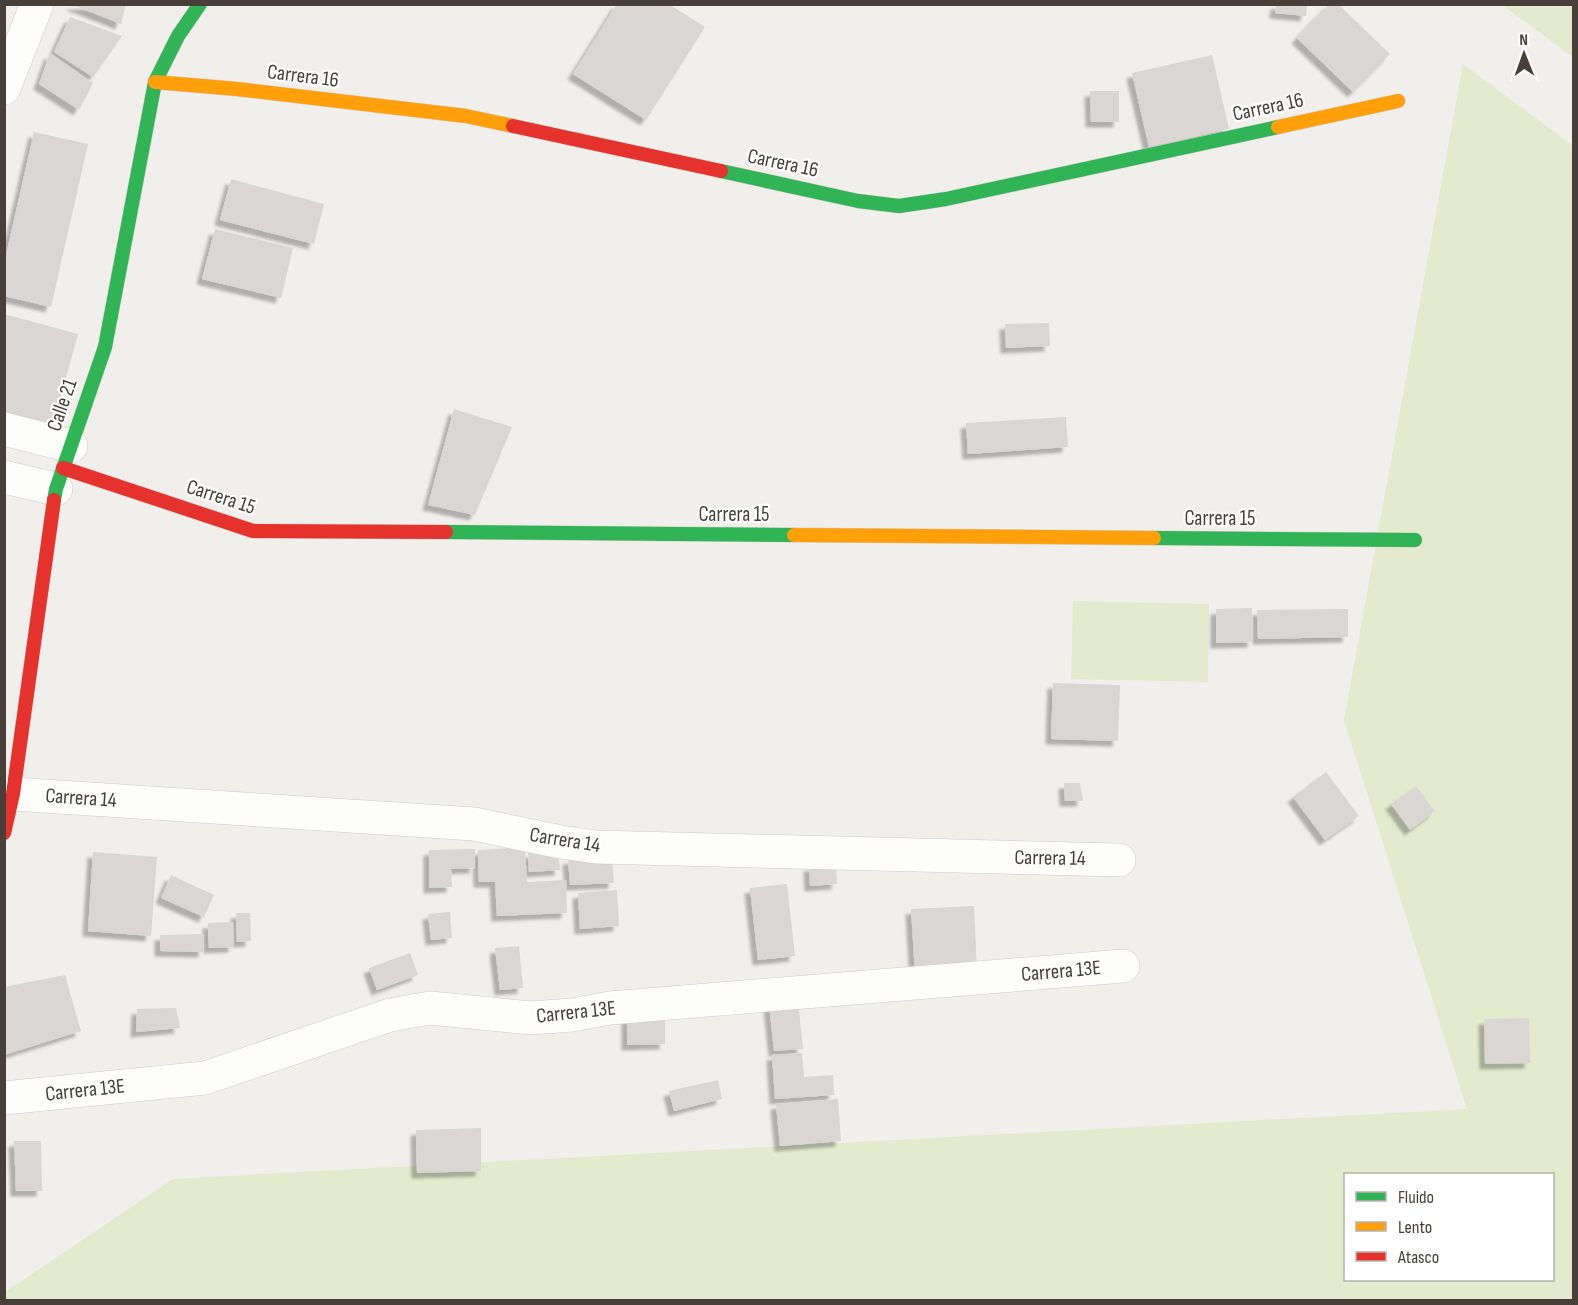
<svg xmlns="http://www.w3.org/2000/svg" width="1578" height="1305" font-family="'Sofia Sans Condensed',sans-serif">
	<defs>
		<filter id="shadow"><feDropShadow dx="-5.5" dy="5.5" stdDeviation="1.5" flood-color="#0004"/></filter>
	</defs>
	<rect width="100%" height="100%" fill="#f1efec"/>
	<!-- green -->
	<g fill="#e3eacd" fill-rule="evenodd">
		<path d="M 1502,5 L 1573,5 L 1573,57 Z"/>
		<path d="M 1463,64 L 1573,146 L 1573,1300 L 5,1300 L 5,1292 L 173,1179 L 1467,1109 L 1344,720 ZM 1346,1174 L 1552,1174 L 1552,1280 L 1346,1280 Z"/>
		<path d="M 1073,601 L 1209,604 L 1208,682 L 1071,679 Z"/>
	</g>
	<!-- building -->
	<g fill="#d9d6d3" filter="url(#shadow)">
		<path d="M 70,4 L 126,4 L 121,24 Z"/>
		<path d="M 617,4 L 669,4 L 705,27 L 646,120 L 573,74 Z"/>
		<path d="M 1276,4 L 1307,4 L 1306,16 L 1275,13 Z"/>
		<path d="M 1329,4 L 1338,4 L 1390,54 L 1353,92 L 1297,38 Z"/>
		<path d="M 70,17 L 122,36 L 93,77 L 54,52 Z"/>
		<path d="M 50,53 L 93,83 L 79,110 L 39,84 Z"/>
		<path d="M 1212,55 L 1229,129 L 1149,147 L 1132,73 Z"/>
		<path d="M 1090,91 L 1119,91 L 1119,122 L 1091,122 Z"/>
		<path d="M 34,132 L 88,144 L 51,307 L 4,296 L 4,264 Z"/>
		<path d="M 231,179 L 324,204 L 314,244 L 220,220 Z"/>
		<path d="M 215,229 L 293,248 L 281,298 L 202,279 Z"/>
		<path d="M 4,314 L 78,334 L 52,429 L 4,416 Z"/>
		<path d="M 1049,323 L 1050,346 L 1006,348 L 1005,324 Z"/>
		<path d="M 454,409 L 512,427 L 475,515 L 428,505 Z"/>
		<path d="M 1066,417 L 1068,447 L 968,454 L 966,423 Z"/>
		<path d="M 1252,608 L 1253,642 L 1216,643 L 1216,609 Z"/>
		<path d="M 1348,609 L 1348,637 L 1258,639 L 1257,610 Z"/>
		<path d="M 1053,683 L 1120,685 L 1118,741 L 1051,739 Z"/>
		<path d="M 1326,772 L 1359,816 L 1325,840 L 1293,797 Z"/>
		<path d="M 1064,783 L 1080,783 L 1083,801 L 1065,801 Z"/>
		<path d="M 1416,786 L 1435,811 L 1410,830 L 1391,804 Z"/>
		<path d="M 525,847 L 527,882 L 566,880 L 567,913 L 497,916 L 495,882 L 479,882 L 478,850 Z"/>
		<path d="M 475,849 L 475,868 L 451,869 L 452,887 L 429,888 L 429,850 Z"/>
		<path d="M 558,851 L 560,870 L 529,872 L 528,853 Z"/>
		<path d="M 93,852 L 157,857 L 151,936 L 88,931 Z"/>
		<path d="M 612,856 L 614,883 L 570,885 L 568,859 Z"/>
		<path d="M 836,864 L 837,884 L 810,886 L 809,866 Z"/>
		<path d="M 171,875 L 214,895 L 204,917 L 161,898 Z"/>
		<path d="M 787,884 L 795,956 L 758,960 L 750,888 Z"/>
		<path d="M 617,890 L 619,926 L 580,929 L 578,893 Z"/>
		<path d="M 974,906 L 977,971 L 915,974 L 911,909 Z"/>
		<path d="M 450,912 L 452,938 L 431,940 L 428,914 Z"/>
		<path d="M 236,913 L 250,913 L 251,941 L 237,942 Z"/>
		<path d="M 233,922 L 234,947 L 209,948 L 208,923 Z"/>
		<path d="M 204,934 L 204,952 L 160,951 L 160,935 Z"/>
		<path d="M 519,946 L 523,988 L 500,990 L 495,948 Z"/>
		<path d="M 410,953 L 418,975 L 377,990 L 369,968 Z"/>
		<path d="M 65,975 L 81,1031 L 4,1055 L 4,987 Z"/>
		<path d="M 798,1001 L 803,1049 L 774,1051 L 769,1004 Z"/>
		<path d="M 176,1008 L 180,1028 L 136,1032 L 137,1009 Z"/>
		<path d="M 627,1017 L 665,1017 L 665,1044 L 627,1045 Z"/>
		<path d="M 1529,1018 L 1530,1063 L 1485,1064 L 1484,1019 Z"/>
		<path d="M 802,1053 L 804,1077 L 833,1075 L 834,1095 L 775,1099 L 772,1055 Z"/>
		<path d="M 718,1080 L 722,1099 L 674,1111 L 669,1091 Z"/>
		<path d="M 838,1099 L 841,1141 L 780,1146 L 776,1104 Z"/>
		<path d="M 481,1128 L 481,1171 L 417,1173 L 416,1130 Z"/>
		<path d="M 14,1141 L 41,1141 L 42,1191 L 16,1191 Z"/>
	</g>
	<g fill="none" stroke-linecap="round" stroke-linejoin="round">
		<defs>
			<g id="street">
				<path d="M 4,88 L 37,4"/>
				<path d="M 4,429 L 71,446"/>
				<path d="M 4,477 L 56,489"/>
				<path d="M 13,794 L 474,824 L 561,842 L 596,847 L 1119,860"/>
				<path d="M 4,1098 L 205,1078 L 390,1015 L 430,1008 L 531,1018 L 572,1015 L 610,1008 L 1123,966"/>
			</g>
			<g id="fast">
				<path d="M 721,171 L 858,201 L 899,206 L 946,199 L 1278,127"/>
				<path d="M 54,500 L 56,489 L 105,347 L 155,82 L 178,36 L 200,4"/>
				<path d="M 446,532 L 794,535"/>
				<path d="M 1154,538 L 1415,540"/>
			</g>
			<g id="slow">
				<path d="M 155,82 L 237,89 L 466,116 L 513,126"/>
				<path d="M 1278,127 L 1398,101"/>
				<path d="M 794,535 L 1154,538"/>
			</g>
			<g id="jam">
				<path d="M 513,126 L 721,171"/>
				<path d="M 63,468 L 253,531 L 446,532"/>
				<path d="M 4,833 L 13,794 L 54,500"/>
			</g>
		</defs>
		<!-- street casing -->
		<use href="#street" stroke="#cecbc8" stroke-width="34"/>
		<!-- fast casing -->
		<use href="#fast" stroke="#d3cdc6" stroke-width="15"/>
		<!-- slow casing -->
		<use href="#slow" stroke="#d3cdc6" stroke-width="15"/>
		<!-- jam casing -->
		<use href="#jam" stroke="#d3cdc6" stroke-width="15"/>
		<!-- street -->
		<use href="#street" stroke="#fdfdfc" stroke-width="33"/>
		<!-- fast -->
		<use href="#fast" stroke="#30b455" stroke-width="14"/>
		<!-- slow -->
		<use href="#slow" stroke="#ff9f0a" stroke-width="14"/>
		<!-- jam -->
		<use href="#jam" stroke="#e5322d" stroke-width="14"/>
	</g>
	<g text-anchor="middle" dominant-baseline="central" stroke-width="4.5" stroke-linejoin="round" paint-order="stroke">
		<!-- street labels -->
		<g font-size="21" fill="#473f38" stroke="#fff">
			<text transform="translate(303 76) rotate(7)">Carrera 16</text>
			<text transform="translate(1268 107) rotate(-12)">Carrera 16</text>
			<text transform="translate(783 163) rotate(12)">Carrera 16</text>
			<text transform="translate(62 405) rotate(-71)">Calle 21</text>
			<text transform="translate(221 497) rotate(18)">Carrera 15</text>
			<text x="734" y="514">Carrera 15</text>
			<text x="1220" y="518">Carrera 15</text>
			<text transform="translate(81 798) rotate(4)">Carrera 14</text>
			<text transform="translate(565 840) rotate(9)">Carrera 14</text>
			<text transform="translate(1050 858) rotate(1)">Carrera 14</text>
			<text transform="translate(1061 971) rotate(-5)">Carrera 13E</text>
			<text transform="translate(576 1012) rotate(-6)">Carrera 13E</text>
			<text transform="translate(85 1090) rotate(-6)">Carrera 13E</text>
		</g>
	</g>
	<!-- border -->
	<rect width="1578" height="1305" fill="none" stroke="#473f38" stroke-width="12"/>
	<!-- legend -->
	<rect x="1344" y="1173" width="210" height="108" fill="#ffffff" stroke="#b5b2af" stroke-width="1.5"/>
	<rect x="1356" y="1192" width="30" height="9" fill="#30b455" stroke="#b5b2af" stroke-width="1.5"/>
	<text x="1398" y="1203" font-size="18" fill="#473f38">Fluido</text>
	<rect x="1356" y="1222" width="30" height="9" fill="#ff9f0a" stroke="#b5b2af" stroke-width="1.5"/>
	<text x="1398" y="1233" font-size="18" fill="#473f38">Lento</text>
	<rect x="1356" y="1252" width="30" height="9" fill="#e5322d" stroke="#b5b2af" stroke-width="1.5"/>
	<text x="1398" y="1263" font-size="18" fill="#473f38">Atasco</text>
	<!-- north arrow -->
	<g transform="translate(1524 54) rotate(359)" stroke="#ffffff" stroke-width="4.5" paint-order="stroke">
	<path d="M0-4.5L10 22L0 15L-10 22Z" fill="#473f38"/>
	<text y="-9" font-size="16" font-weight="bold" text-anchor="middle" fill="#473f38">N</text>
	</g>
</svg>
